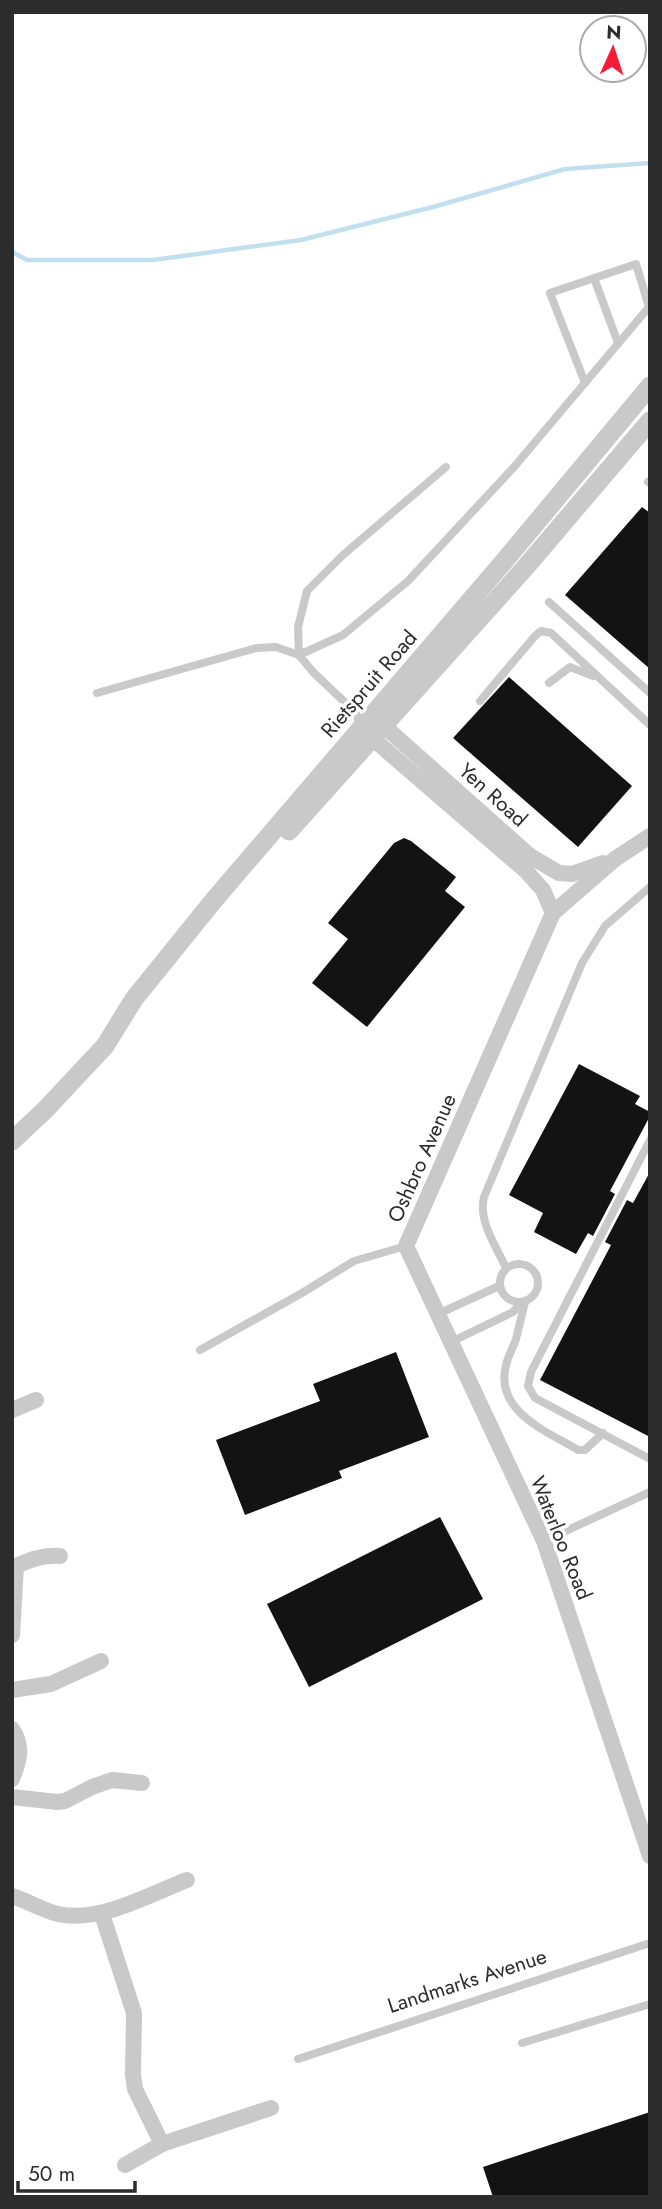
<svg xmlns="http://www.w3.org/2000/svg" width="662" height="2209" font-family="Jost,sans-serif">
	<rect width="100%" height="100%" fill="#fff"/>
	<g fill="none" stroke-linecap="round" stroke-linejoin="round">
		<!-- stream -->
		<path stroke="#c2dfee" stroke-width="4.5" d="M 12,252 L 27,260 L 153,260 L 301,240 L 433,207 L 565,169 L 650,163"/>
	</g>
	<!-- building -->
	<g fill="#131313">
		<path d="M 642,507 L 650,513 L 650,669 L 565,595 Z"/>
		<path d="M 509,677 L 632,786 L 578,847 L 453,738 Z"/>
		<path d="M 404,838 L 411,841 L 456,877 L 445,891 L 465,907 L 367,1027 L 312,983 L 348,939 L 328,923 L 394,843 Z"/>
		<path d="M 579,1064 L 640,1096 L 635,1104 L 650,1112 L 650,1116 L 610,1191 L 615,1194 L 593,1236 L 588,1233 L 576,1254 L 534,1232 L 543,1213 L 509,1195 Z"/>
		<path d="M 650,1172 L 650,1437 L 540,1380 L 611,1245 L 605,1242 L 627,1200 L 633,1203 Z"/>
		<path d="M 396,1352 L 429,1437 L 339,1471 L 342,1478 L 245,1515 L 216,1440 L 320,1401 L 313,1384 Z"/>
		<path d="M 440,1517 L 483,1599 L 309,1687 L 267,1604 Z"/>
		<path d="M 650,2112 L 650,2197 L 493,2197 L 483,2167 Z"/>
	</g>
	<g fill="none" stroke-linecap="round" stroke-linejoin="round">
		<!-- service -->
		<g stroke="#c9c9c9" stroke-width="8">
			<path d="M 594,278 L 618,343"/>
			<path d="M 446,467 L 343,555 L 307,591 L 298,627 L 299,655 L 343,635 L 408,581 L 514,467 L 649,307 L 636,264 L 550,293 L 585,383"/>
			<path d="M 648,482 L 650,483"/>
			<path d="M 549,602 L 650,693"/>
			<path d="M 549,683 L 570,667 L 593,676"/>
			<path d="M 97,693 L 235,654 L 256,648 L 276,647 L 299,655 L 313,672 L 356,713 L 360,726"/>
			<path d="M 480,701 L 535,636 L 541,631 L 551,633 L 650,725"/>
			<path d="M 650,1140 L 531,1372 L 528,1386 L 535,1398 L 650,1459"/>
			<circle cx="519" cy="1283" r="19"/>
			<path d="M 506,1268 C 496,1246 478,1221 484,1197 L 582,963 L 605,926 L 650,887"/>
			<path d="M 525,1302 C 522,1314 519,1327 516,1339 C 513,1348 508,1356 506,1365 C 494,1411 546,1431 578,1450 L 585,1450 L 603,1433"/>
			<path d="M 438,1314 L 499,1286"/>
			<path d="M 451,1342 L 513,1312 L 521,1303"/>
			<path d="M 200,1350 L 302,1293 L 354,1261 L 406,1246"/>
			<path d="M 544,1541 L 650,1492"/>
			<path d="M 522,2043 L 650,2004"/>
			<path d="M 298,2059 L 650,1943"/>
		</g>
		<!-- minor -->
		<g stroke="#c9c9c9" stroke-width="16">
			<path d="M 377,718 L 384,726 L 530,856 L 559,873 L 572,874 L 603,863"/>
			<path d="M 365,732 L 526,871 L 543,890 L 553,913"/>
			<path d="M 650,836 L 615,859 L 553,913 L 406,1246 L 544,1541 L 650,1856"/>
			<path d="M 12,1410 L 36,1400"/>
			<path d="M 16,1566 C 32,1559 43,1555 60,1556"/>
			<path d="M 12,1568 L 16,1566 L 12,1635"/>
			<path d="M 12,1690 L 51,1684 L 101,1661"/>
			<path d="M 12,1729 C 24,1746 19,1762 12,1779"/>
			<path d="M 12,1797 L 57,1802 L 65,1801 L 92,1787 L 112,1780 L 142,1783"/>
			<path d="M 12,1896 C 28,1901 42,1910 58,1914 C 100,1923 148,1895 187,1880"/>
			<path d="M 102,1914 L 134,2013 L 133,2075 L 135,2089 L 162,2144"/>
			<path d="M 125,2165 L 162,2144 L 271,2108"/>
		</g>
		<!-- tertiary -->
		<g stroke="#c9c9c9" stroke-width="19">
			<path d="M 289,831 L 524,569 L 650,421"/>
			<path d="M 12,1141 L 45,1110 L 105,1046 L 134,999 L 214,900 L 506,559 L 650,386"/>
		</g>
	</g>
	<g text-anchor="middle" dominant-baseline="central" stroke-width="7" stroke-linejoin="round" paint-order="stroke">
		<!-- street labels -->
		<g font-size="21" fill="#2c2c2c" stroke="#fff">
			<text transform="translate(369 684) rotate(-49)">Rietspruit Road</text>
			<text transform="translate(493 795) rotate(42)">Yen Road</text>
			<text transform="translate(422 1158) rotate(-66)">Oshbro Avenue</text>
			<text transform="translate(561 1538) rotate(68)">Waterloo Road</text>
			<text transform="translate(467 1981) rotate(-18)">Landmarks Avenue</text>
		</g>
	</g>
	<!-- border -->
	<rect width="662" height="2209" fill="none" stroke="#2c2c2c" stroke-width="28"/>
	<!-- north arrow -->
	<g transform="translate(613 49) rotate(3)"><circle r="33" fill="#ffffff" stroke="#ababab" stroke-width="2"/>
	<path d="M0-5L12 26L0 18L-12 26Z" fill="#f71b35"/>
	<text y="-10" font-size="19" font-weight="bold" text-anchor="middle" fill="#2c2c2c">N</text>
	</g>
	<!-- scale -->
	<path d="M18 2181v10h117v-10" fill="none" stroke="#2c2c2c" stroke-width="3.5"/>
	<text x="28" y="2181" font-size="21" fill="#2c2c2c" stroke="#ffffff" stroke-width="5" paint-order="stroke">50 m</text>
</svg>
